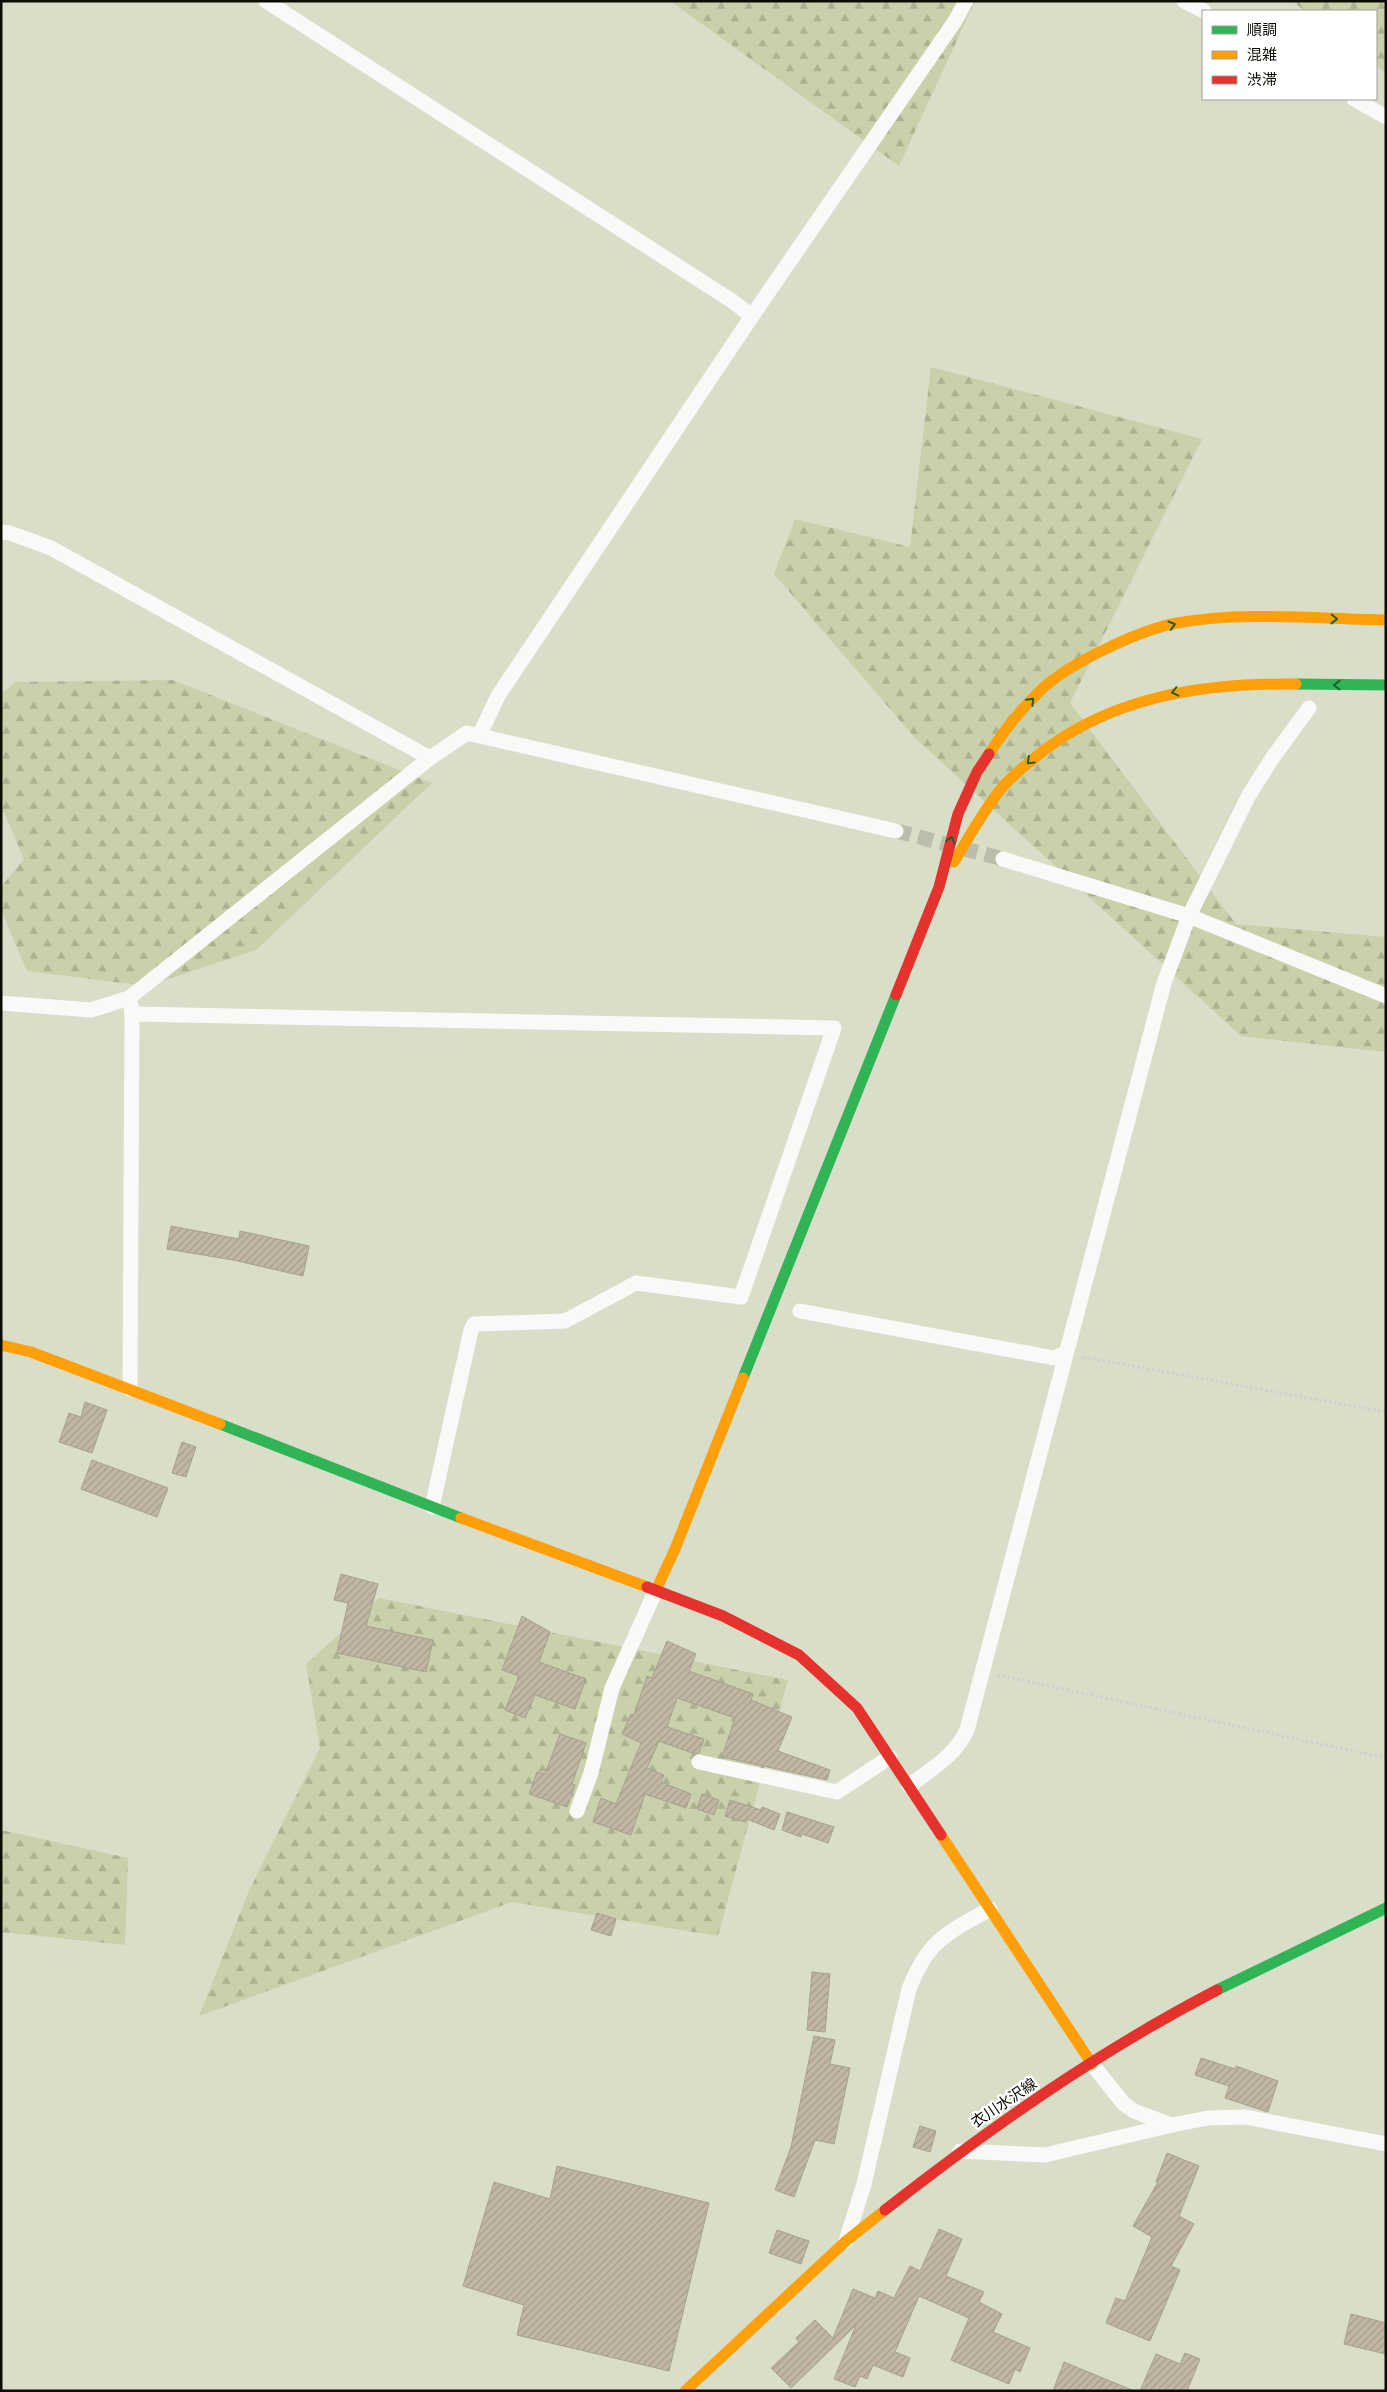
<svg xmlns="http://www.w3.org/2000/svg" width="1387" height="2392" font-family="'DejaVu Sans','Noto Sans JP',sans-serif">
	<defs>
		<pattern id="forest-firs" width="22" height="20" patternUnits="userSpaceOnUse" patternTransform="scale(1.25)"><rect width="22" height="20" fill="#c9d1ab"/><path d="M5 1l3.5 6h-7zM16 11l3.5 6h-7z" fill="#abb292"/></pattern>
		<pattern id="building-hatch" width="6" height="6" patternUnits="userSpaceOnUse" patternTransform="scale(1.25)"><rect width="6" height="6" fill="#c2b7a3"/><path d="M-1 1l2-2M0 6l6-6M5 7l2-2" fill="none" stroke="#a59c8b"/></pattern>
	</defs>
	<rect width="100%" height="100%" fill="#d9dec9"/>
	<!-- forest -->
	<g fill="url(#forest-firs)">
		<path d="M 670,1 L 975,1 L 899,166 Z"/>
		<path d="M 1292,1 L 1386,1 L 1386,74 L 1376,66 L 1376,11 L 1305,11 Z"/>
		<path d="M 931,367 L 1202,439 L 1070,703 L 1236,924 L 1386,937 L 1386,1052 L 1241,1036 L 915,738 L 774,574 L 795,519 L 910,547 Z"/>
		<path d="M 173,680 L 432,783 L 256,950 L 147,986 L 27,971 L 1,910 L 1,887 L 24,859 L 1,806 L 1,694 L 15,682 Z"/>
		<path d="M 379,1598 L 788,1680 L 718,1936 L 512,1902 L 199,2016 L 248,1893 L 320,1748 L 306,1664 Z"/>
		<path d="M 1,1830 L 128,1858 L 125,1945 L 1,1932 Z"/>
	</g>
	<!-- building -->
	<g fill="url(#building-hatch)" stroke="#a4a093">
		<path d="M 171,1226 L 239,1239 L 240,1231 L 309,1246 L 303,1276 L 233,1260 L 167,1249 Z"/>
		<path d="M 85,1402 L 107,1410 L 92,1453 L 59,1442 L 69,1413 L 81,1417 Z"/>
		<path d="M 182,1442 L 196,1447 L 186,1477 L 172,1473 Z"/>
		<path d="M 92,1460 L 168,1488 L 157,1517 L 81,1489 Z"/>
		<path d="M 341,1574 L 378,1584 L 366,1626 L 433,1640 L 426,1672 L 337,1653 L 348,1603 L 334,1600 Z"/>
		<path d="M 522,1616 L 550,1632 L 539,1662 L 586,1679 L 575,1709 L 535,1695 L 525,1718 L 505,1710 L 519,1676 L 502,1670 Z"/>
		<path d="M 667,1641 L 696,1654 L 689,1671 L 753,1694 L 751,1700 L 792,1717 L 778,1751 L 830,1770 L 827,1780 L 722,1757 L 735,1718 L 677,1698 L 667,1727 L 704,1739 L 699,1753 L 695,1754 L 659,1741 L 647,1768 L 664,1775 L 661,1782 L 691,1794 L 686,1808 L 645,1794 L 631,1835 L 593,1822 L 601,1798 L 616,1804 L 641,1743 L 622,1734 L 631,1714 L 634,1715 L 647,1676 L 652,1678 Z"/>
		<path d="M 560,1734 L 586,1743 L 572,1784 L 575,1785 L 567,1807 L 529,1794 L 537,1772 L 545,1774 Z"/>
		<path d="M 702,1794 L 719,1800 L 714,1815 L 697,1809 Z"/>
		<path d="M 730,1800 L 761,1810 L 762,1807 L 780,1814 L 774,1830 L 747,1819 L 746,1822 L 725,1816 Z"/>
		<path d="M 787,1812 L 834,1827 L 828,1843 L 802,1834 L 801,1837 L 782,1830 Z"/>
		<path d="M 597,1913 L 616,1919 L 611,1936 L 591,1930 Z"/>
		<path d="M 812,1972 L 830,1974 L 825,2032 L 807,2030 Z"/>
		<path d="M 814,2036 L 835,2040 L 830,2064 L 850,2068 L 834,2144 L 815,2140 L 794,2197 L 775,2190 L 791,2147 Z"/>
		<path d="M 1201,2058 L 1235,2069 L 1236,2066 L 1278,2081 L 1268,2112 L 1225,2098 L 1229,2086 L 1195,2075 Z"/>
		<path d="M 920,2126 L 936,2131 L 930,2152 L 913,2147 Z"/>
		<path d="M 1167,2153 L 1199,2166 L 1179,2216 L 1194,2224 L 1171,2266 L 1180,2270 L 1150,2341 L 1106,2323 L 1116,2298 L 1125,2301 L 1152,2237 L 1133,2226 L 1158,2182 L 1156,2182 Z"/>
		<path d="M 557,2166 L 709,2203 L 669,2371 L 517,2335 L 524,2305 L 463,2286 L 494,2182 L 550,2199 Z"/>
		<path d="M 939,2229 L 962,2239 L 946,2276 L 984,2292 L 979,2302 L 1002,2314 L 993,2332 L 1030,2348 L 1020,2372 L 1015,2369 L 1009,2384 L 951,2360 L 969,2318 L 919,2296 L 895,2352 L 910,2358 L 903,2377 L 873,2365 L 867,2379 L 860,2376 L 855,2387 L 834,2379 L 856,2325 L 791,2388 L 771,2368 L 799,2342 L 796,2338 L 815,2320 L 833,2338 L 853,2289 L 875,2298 L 878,2291 L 894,2298 L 910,2266 L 920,2271 Z"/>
		<path d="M 777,2230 L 809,2241 L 801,2264 L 769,2253 Z"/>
		<path d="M 1351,2314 L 1386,2323 L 1386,2354 L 1344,2344 Z"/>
		<path d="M 1185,2353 L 1200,2359 L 1187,2391 L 1140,2391 L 1156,2354 L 1180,2364 Z"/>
		<path d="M 1064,2362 L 1132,2390 L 1132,2391 L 1053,2391 Z"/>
	</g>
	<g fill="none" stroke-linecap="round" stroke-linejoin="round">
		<!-- street-tunnel -->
		<path stroke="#babfab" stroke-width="15" stroke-dasharray="15 8" stroke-linecap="butt" d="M 896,831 L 1003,859"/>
		<!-- path -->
		<g stroke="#d0d0cb" stroke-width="3" stroke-dasharray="2.5 2.5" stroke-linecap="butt">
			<path d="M 1083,1357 L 1386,1412"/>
			<path d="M 998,1675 L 1386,1758"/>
		</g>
		<!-- street -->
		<g stroke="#f9faf7" stroke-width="15">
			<path d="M 266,1 L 732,301 L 752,316"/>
			<path d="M 1184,1 L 1204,11"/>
			<path d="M 1354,99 L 1386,117"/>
			<path d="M 1,532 L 10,533 L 51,548 L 430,758"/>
			<path d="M 479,736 L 498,696 L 752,316 L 955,21 L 966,1"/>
			<path d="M 1003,859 L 1189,916 L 1386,996"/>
			<path d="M 1,1003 L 91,1010 L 129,998 L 430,758 L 467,733 L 896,831"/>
			<path d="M 132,1014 L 834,1028 L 741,1297 L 636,1283 L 565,1321 L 474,1324 L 471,1330 L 432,1507"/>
			<path d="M 800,1311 L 1054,1358 L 1065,1353"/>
			<path d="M 130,1389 L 132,1014 L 131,1005"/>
			<path d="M 699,1762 L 837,1792 L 890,1757"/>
			<path d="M 909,1786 C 931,1769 955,1756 967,1730 L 1164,983 L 1189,916 L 1249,795 L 1273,757 L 1309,708"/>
			<path d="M 577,1811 L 591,1773 L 612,1688 L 656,1590"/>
			<path d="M 1092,2064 L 1123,2103 L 1134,2111 L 1171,2125"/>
			<path d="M 960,2151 L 1045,2155 L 1172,2125 L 1208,2118 L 1245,2117 L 1386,2144"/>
			<path d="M 846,2241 L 864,2184 L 909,1989 C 928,1940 947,1933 990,1909"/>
		</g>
		<!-- fast -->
		<g stroke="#30b455" stroke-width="11">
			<path d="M 1296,684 L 1386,685"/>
			<path d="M 743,1378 L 896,995"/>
			<path d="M 220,1424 L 461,1518"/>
			<path d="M 1217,1990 L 1386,1908"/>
		</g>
		<!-- slow -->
		<g stroke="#ff9f0a" stroke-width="11">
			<path d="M 989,754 C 1004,730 1021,709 1042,689 C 1070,663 1139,630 1177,623 C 1242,611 1319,619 1386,620"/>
			<path d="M 954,862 C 969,837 983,811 1001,789 C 1010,778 1021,769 1032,760 C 1106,697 1201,683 1296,684"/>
			<path d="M 1,1345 L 31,1352 L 220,1424"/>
			<path d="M 461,1518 L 647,1587"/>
			<path d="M 656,1590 L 675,1549 L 743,1378"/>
			<path d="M 941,1835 L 1092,2064"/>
			<path d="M 685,2391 L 846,2241 L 885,2210"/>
		</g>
		<!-- jam -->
		<g stroke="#e5322d" stroke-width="11">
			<path d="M 896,995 L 939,887 L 958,814 L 977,772 L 989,754"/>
			<path d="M 647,1587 L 723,1616 L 799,1655 L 857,1708 L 941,1835"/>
			<path d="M 885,2210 C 991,2127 1098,2052 1217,1990"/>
		</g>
	</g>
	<!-- one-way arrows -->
	<defs><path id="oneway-chevron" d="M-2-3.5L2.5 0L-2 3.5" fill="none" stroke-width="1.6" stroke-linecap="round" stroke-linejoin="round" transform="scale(1.25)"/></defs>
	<g stroke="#1e602c">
		<use href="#oneway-chevron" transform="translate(1334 619) rotate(1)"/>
		<use href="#oneway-chevron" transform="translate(1172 625) rotate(-16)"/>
		<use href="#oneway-chevron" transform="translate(1337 685) rotate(-179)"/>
		<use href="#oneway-chevron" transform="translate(1175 692) rotate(167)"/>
		<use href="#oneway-chevron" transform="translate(1031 701) rotate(-46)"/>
		<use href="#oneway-chevron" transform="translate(1030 761) rotate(137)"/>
		<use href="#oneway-chevron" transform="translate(951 840) rotate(-75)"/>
	</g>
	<g text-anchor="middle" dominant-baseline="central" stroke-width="4.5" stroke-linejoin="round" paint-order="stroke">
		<!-- street labels -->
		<g font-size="15" fill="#0b0d03" stroke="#fff">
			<text transform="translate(1004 2103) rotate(-34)">衣川水沢線</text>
		</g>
	</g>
	<!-- border -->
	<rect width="1387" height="2392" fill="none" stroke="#0b0d03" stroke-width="5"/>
	<!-- legend -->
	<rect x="1202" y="10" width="175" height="90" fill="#ffffff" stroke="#9d9e9a"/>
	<rect x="1212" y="26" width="25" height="8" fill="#30b455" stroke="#9d9e9a"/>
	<text x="1247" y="35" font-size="15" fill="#0b0d03">順調</text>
	<rect x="1212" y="51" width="25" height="8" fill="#ff9f0a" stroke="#9d9e9a"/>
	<text x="1247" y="60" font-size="15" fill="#0b0d03">混雑</text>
	<rect x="1212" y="76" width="25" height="8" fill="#e5322d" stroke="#9d9e9a"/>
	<text x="1247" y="85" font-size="15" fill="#0b0d03">渋滞</text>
</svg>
